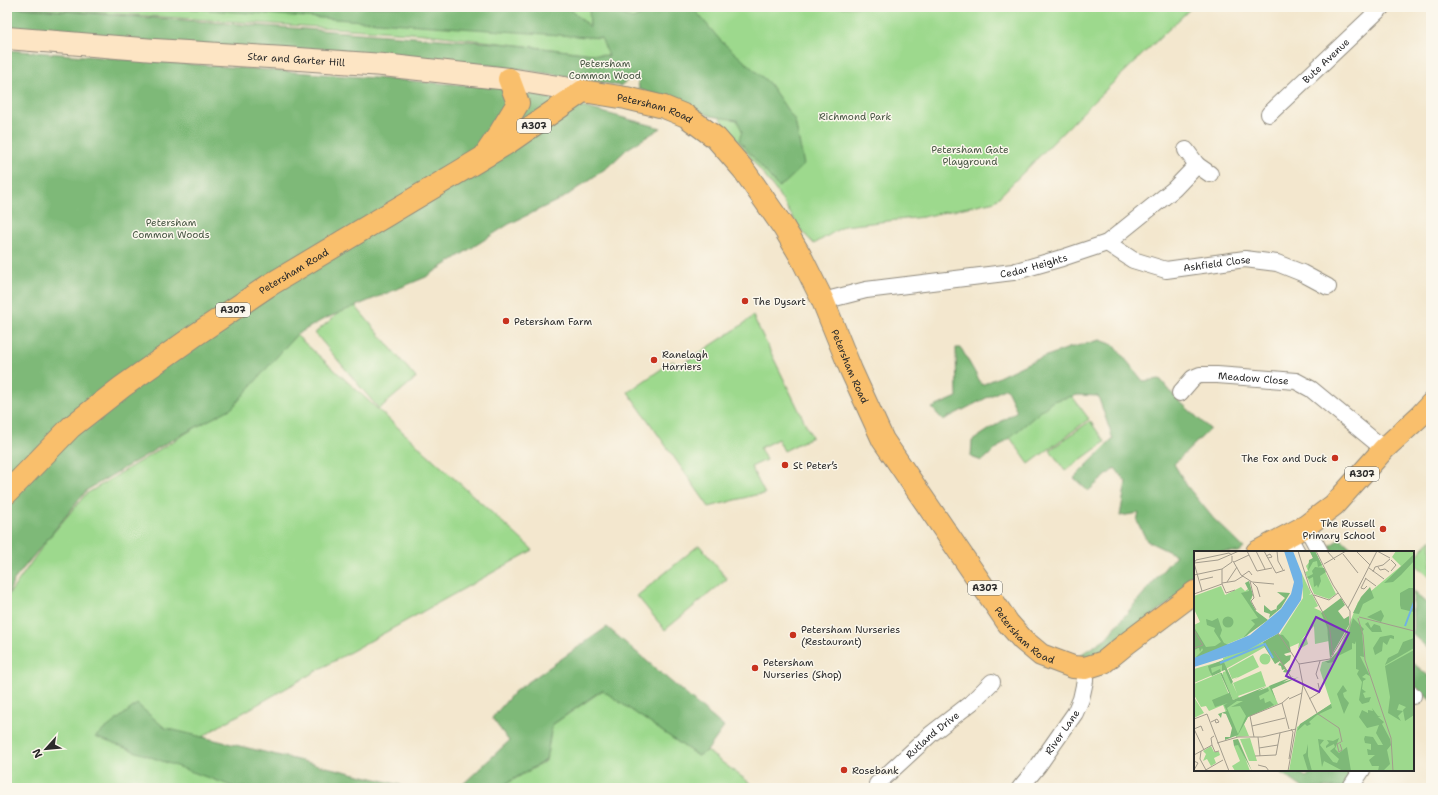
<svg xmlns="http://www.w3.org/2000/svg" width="1438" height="795" font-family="'Shantell Sans',sans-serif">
	<rect width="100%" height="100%" fill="#fbf7ec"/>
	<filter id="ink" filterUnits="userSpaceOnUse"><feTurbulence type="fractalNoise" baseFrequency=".025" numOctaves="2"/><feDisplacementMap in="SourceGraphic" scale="8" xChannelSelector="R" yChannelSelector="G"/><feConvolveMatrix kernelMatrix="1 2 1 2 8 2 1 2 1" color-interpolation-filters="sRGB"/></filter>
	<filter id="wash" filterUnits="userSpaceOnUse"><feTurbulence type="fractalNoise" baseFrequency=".012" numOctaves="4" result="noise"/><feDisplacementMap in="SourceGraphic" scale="16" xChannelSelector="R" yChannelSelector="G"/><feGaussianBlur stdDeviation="0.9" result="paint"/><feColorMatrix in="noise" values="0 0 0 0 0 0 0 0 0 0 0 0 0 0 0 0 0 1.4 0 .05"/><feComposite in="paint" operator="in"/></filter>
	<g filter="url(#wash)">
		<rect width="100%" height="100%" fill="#f3e7ce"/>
		<!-- green -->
		<g fill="#9dd98d" stroke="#64825c">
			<path d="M 10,7 L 1192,7 L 1092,103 L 995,201 L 923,217 L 844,226 L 814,244 L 800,229 L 777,192 L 717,114 L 609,56 L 425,34 Z"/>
			<path d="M 352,302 L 416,378 L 379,409 L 315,333 Z"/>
			<path d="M 753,316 L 812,437 L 784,451 L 778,439 L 760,448 L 766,460 L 751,467 L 765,494 L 755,495 L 709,507 L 628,392 L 673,361 L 678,367 L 742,325 Z"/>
			<path d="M 296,335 L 533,550 L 327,665 L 216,728 L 196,742 L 360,788 L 7,788 L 7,597 L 47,540 L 86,494 L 226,409 Z"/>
			<path d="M 1066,388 L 1089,419 L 1029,464 L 1006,432 Z"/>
			<path d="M 1090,421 L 1105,442 L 1065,471 L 1050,450 Z"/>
			<path d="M 1431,539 L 1431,578 L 1413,563 L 1413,560 Z"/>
			<path d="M 699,545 L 727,579 L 665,630 L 637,596 Z"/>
			<path d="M 603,690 L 698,756 L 707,751 L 750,783 L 747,788 L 499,788 L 546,761 L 552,725 Z"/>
		</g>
		<!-- forest -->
		<g fill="#7eb978" stroke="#547252">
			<path d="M 7,7 L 509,44 L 609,56 L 601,38 L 166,7 L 568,7 L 590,27 L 589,7 L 608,9 L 633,19 L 646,13 L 649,7 L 690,7 L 694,9 L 720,40 L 769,83 L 795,121 L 804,165 L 785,183 L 778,187 L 739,140 L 742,131 L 737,120 L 711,116 L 639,89 L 637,73 L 620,86 L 579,78 L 480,64 L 384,59 L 7,31 Z"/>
			<path d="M 7,50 L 517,89 L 661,128 L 627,149 L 609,166 L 565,197 L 509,224 L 426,277 L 322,320 L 296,335 L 232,408 L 170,441 L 87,490 L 14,580 L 7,597 Z"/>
			<path d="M 1100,340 L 1114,345 L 1143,381 L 1160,379 L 1177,399 L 1210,429 L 1174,464 L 1187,486 L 1213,518 L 1244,548 L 1239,552 L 1195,552 L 1195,585 L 1092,658 L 1080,655 L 1106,638 L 1176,555 L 1147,541 L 1137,521 L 1139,513 L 1120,516 L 1126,482 L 1115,468 L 1088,491 L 1074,478 L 1113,439 L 1098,396 L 1078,395 L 1053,401 L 982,461 L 971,457 L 972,441 L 1017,411 L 1006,388 L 943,420 L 932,408 L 957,397 L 956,348 L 961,348 L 982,385 L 1030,362 L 1069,348 Z"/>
			<path d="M 1340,538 L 1356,552 L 1332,552 L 1330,546 Z"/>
			<path d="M 1413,592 L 1431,607 L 1431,651 L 1413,635 Z"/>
			<path d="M 607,627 L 724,727 L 707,751 L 698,756 L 602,690 L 552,725 L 546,760 L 499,788 L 459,788 L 509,741 L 492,718 L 514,692 Z"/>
			<path d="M 1413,663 L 1431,678 L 1431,701 L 1413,684 Z"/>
			<path d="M 137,704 L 165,728 L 401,785 L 400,788 L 237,788 L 95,737 Z"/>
			<path d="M 1277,770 L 1295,770 L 1306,777 L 1314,770 L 1349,770 L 1349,788 L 1303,788 Z"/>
		</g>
	</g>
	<g filter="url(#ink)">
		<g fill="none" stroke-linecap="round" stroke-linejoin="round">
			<defs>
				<g id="street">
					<path id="s1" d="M 1269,114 L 1382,7"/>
					<path d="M 1197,165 L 1210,174"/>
					<path id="s2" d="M 1107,243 L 1133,260 L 1166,270 L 1245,259 L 1277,263 L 1302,273 L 1328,287"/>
					<path id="s3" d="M 823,301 L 866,290 L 1013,272 L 1062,258 L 1107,243 L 1174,189 L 1197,165 L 1186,150"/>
					<path id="s4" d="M 1180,393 L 1193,378 L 1200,375 L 1217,375 L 1296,381 L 1311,389 L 1384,449"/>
					<path d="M 1306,526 L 1320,552"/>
					<path d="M 1288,536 L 1297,552"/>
					<path d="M 1413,696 L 1413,695"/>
					<path id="s5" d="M 880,788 L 877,784 L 931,734 L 971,703 L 992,682"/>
					<path id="s6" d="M 1020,788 L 1038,766 L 1075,713 L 1081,699 L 1085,681 L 1085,668"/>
					<path d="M 1350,788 L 1362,770"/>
				</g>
				<g id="secondary">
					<path id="s7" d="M 7,38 L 154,50 L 285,58 L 383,65 L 509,79 L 583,91"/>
				</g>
				<g id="primary">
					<path d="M 487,152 L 498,136 L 518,103 L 509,79"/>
					<path id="s8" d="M 7,493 L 71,427 L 122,387 L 194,336 L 268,286 L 509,142 L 583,91 L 626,98 L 664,107 L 686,116 L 716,138 L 743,169 L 784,228 L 800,255 L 823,301 L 851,370 L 883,440 L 1008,623 L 1023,640 L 1041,655 L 1073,667 L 1085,668 L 1104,662 L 1126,644 L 1195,592"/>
					<path d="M 1257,552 L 1306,526 L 1334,505 L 1384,449 L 1421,415 L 1431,404"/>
				</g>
			</defs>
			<!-- street casing -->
			<use href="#street" stroke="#8f897c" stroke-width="18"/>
			<!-- secondary casing -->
			<use href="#secondary" stroke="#8f897c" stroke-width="24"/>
			<!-- primary casing -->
			<use href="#primary" stroke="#8f897c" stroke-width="24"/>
			<!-- street -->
			<use href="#street" stroke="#fff" stroke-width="16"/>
			<!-- secondary -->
			<use href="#secondary" stroke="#fde5c4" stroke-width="22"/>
			<!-- primary -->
			<use href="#primary" stroke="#f9bf6c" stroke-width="22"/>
		</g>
	</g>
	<!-- markers -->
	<g fill="#c8321e" stroke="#fbf7ec" stroke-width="1.5">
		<circle cx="745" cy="301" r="4"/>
		<circle cx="506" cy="321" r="4"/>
		<circle cx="654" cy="360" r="4"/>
		<circle cx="1335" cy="458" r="4"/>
		<circle cx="785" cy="465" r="4"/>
		<circle cx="1383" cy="529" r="4"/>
		<circle cx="793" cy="635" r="4"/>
		<circle cx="755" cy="668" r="4"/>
		<circle cx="844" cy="770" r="4"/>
	</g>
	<g text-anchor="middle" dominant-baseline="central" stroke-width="3" stroke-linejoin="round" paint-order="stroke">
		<!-- shield labels -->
		<g fill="#fbf7ec" stroke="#696865" stroke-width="1">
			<rect x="517" y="119" width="34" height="14" rx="3"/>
			<rect x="216" y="303" width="34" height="14" rx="3"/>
			<rect x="1345" y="467" width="34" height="14" rx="3"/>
			<rect x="968" y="581" width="34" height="14" rx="3"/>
		</g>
		<g font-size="9" font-weight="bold" fill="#2b2b2b">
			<text x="534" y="126">A307</text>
			<text x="233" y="310">A307</text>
			<text x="1362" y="474">A307</text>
			<text x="985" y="588">A307</text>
		</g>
		<!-- street labels -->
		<g font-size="10" fill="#2b2b2b" stroke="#fbf7ec">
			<text stroke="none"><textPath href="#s7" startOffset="290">Star and Garter Hill</textPath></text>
			<text stroke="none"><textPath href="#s1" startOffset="78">Bute Avenue</textPath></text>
			<text stroke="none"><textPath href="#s8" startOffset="779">Petersham Road</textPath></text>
			<text stroke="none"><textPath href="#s3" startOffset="214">Cedar Heights</textPath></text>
			<text stroke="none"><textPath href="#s2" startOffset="117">Ashfield Close</textPath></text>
			<text stroke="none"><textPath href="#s8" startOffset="364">Petersham Road</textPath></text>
			<text stroke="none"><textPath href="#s8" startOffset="1115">Petersham Road</textPath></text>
			<text stroke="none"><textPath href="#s4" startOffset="81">Meadow Close</textPath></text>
			<text stroke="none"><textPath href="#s8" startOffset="1438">Petersham Road</textPath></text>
			<text stroke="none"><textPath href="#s6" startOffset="70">River Lane</textPath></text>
			<text stroke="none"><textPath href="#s5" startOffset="79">Rutland Drive</textPath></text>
		</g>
		<!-- park labels -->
		<g font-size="10" fill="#485644" stroke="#fbf7ec">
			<text x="605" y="63">Petersham<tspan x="605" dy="12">Common Wood</tspan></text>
			<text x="855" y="116">Richmond Park</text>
			<text x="970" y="149">Petersham Gate<tspan x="970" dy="12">Playground</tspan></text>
			<text x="171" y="222">Petersham<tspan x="171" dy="12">Common Woods</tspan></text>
		</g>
		<!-- poi labels -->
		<g font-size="10" fill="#2b2b2b" stroke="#fbf7ec" text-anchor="start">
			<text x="753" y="301">The Dysart</text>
			<text x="514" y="321">Petersham Farm</text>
			<text x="662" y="354">Ranelagh<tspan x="662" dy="12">Harriers</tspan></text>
			<text x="1327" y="458" text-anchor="end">The Fox and Duck</text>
			<text x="793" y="465">St Peter’s</text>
			<text x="1375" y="523" text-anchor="end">The Russell<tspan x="1375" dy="12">Primary School</tspan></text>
			<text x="801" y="629">Petersham Nurseries<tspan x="801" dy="12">(Restaurant)</tspan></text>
			<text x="763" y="662">Petersham<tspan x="763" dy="12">Nurseries (Shop)</tspan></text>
			<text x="852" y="770">Rosebank</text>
		</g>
	</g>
	<!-- overview -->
	<g transform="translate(1194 551)">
		<rect width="220" height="220" fill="#f3e7ce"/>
		<path d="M 121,0 L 142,43 L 135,48 L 120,43 L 111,21 L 114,20 L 112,15 L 119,7 L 117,1 ZM 202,0 L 220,0 L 220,220 L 95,220 L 103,176 L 137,153 L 126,119 L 128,111 L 135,109 L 145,99 L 164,51 L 207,15 L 198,6 ZM 108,23 L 117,42 L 115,44 L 118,43 L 124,55 L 120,57 L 127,60 L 133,75 L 135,90 L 121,93 L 120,75 L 107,89 L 112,85 L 114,93 L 107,97 L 106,95 L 104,98 L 105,92 L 96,96 L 86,83 L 109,47 ZM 27,35 L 31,44 L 47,36 L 51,40 L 54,38 L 58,47 L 56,51 L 67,68 L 53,85 L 0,107 L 0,98 L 9,96 L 0,78 L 0,74 L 6,71 L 0,58 L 0,45 ZM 69,91 L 71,96 L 30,119 L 29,107 ZM65.5 108a5.5 5.5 0 1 1 11 0a5.5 5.5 0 1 1-11 0ZM 59,104 L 65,116 L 39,129 L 44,126 L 38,128 L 34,118 ZM 28,110 L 28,120 L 0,132 L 0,118 ZM 33,120 L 45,147 L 39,149 L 29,125 L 29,121 ZM 67,120 L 72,135 L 44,145 L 39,132 ZM 26,122 L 38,151 L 76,135 L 84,153 L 54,166 L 50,173 L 55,185 L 42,186 L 29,154 L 15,160 L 12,155 L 7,156 L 0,144 L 0,133 ZM 0,146 L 10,162 L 0,167 ZM 56,187 L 63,210 L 55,210 L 46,188 ZM 44,193 L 50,204 L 56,220 L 41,220 L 38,215 L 46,210 L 40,195 ZM 17,195 L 20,201 L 25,201 L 26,204 L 20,207 L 22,212 L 17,215 L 13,208 L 9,210 L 12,203 L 9,200 Z" fill="#9dd98d"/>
		<path d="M 121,0 L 128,14 L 124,16 L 123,10 L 119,11 L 114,20 L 115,9 L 119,7 L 116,1 ZM 220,3 L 220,10 L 207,24 L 199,31 L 190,32 ZM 121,16 L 130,17 L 132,21 L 126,25 L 127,30 L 124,37 L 123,34 L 120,36 L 119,26 L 115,28 L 113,26 L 119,23 L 118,20 ZM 55,30 L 59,44 L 56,49 L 62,60 L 74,69 L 49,87 L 61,73 L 57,69 L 64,67 L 47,42 L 55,40 L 51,32 ZM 176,36 L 180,47 L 169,53 L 165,63 L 159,62 L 167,46 ZM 215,37 L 220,37 L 220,61 L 207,58 L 206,54 L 206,42 ZM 83,41 L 96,42 L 87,57 L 75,67 L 76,63 L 70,61 L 70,54 L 77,60 L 82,58 L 82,60 L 83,55 L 91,47 ZM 147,47 L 151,54 L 144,60 L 150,68 L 155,65 L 155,74 L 136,107 L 133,76 L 127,62 ZM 187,59 L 190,65 L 187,71 L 173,66 ZM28.5 71a5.5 5.5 0 1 1 11 0a5.5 5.5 0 1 1-11 0ZM 24,67 L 28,79 L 26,85 L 30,92 L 35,94 L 0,108 L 9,99 L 8,97 L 6,101 L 5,97 L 0,99 L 0,76 L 12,96 L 21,95 L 27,91 L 20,80 L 21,77 L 13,74 L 12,68 L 18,70 ZM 159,67 L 170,78 L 168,81 L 170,106 L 166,105 L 176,125 L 172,123 L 168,126 L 172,128 L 169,130 L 168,138 L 172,141 L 169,142 L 171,147 L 177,146 L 175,151 L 168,153 L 165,149 L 168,131 L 163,123 L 165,119 L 162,118 L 162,90 L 161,93 L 158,92 L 158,98 L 142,106 L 140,111 L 134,112 L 131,110 L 135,110 L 143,101 L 155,80 ZM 174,71 L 177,77 L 180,73 L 186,75 L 188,81 L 178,81 L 171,73 ZM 83,83 L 89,84 L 95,91 L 97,101 L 90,103 L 92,105 L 97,104 L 96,109 L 90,114 L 93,119 L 97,119 L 95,122 L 89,121 L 91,118 L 88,119 L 87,115 L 84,114 L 86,111 L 88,114 L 86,110 L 81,113 L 70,95 L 69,91 ZM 197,84 L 200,85 L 200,88 L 196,87 L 193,94 L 189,91 L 188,100 L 181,104 L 179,97 L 186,86 ZM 220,87 L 220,97 L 191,114 L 194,107 L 204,102 L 209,91 ZM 220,99 L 220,164 L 211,170 L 209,159 L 212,156 L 205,153 L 203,159 L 209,160 L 204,165 L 207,170 L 194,162 L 196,146 L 191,115 ZM 29,109 L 39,131 L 37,133 L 31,119 L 28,120 L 28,114 L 17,117 L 18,122 L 26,118 L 27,121 L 18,125 L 15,119 L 14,115 ZM 26,122 L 28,122 L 39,149 L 73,135 L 64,140 L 74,137 L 75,140 L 65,145 L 66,149 L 70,147 L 71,152 L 76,150 L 80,154 L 54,166 L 44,184 L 31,189 L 31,186 L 36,186 L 38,177 L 32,163 L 28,162 L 27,167 L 24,163 L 33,160 L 30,154 L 34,152 L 21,156 L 18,149 L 35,142 ZM 43,150 L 49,150 L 37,156 L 46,155 L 52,165 L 44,183 L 33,157 ZM 100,125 L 89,131 L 105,126 L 78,138 L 82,149 L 75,135 ZM 149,134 L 153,140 L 149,142 L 150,146 L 155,152 L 150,163 L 143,143 ZM 137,153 L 138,157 L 123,164 L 115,171 L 117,173 L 113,175 L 111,173 L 103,180 L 106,173 ZM 178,157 L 184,165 L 187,165 L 184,166 L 190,171 L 188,173 L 196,188 L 197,194 L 193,199 L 196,213 L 189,220 L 184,220 L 185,215 L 178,215 L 175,209 L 181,204 L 174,204 L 173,198 L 177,199 L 177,193 L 171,192 L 170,188 L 171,185 L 179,186 L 184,194 L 189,194 L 182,182 L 185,174 L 173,177 L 165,166 L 168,159 L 174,162 L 174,159 L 179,160 ZM 145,187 L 141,198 L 145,202 L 153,196 L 157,220 L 149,220 L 130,210 L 128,216 L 124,188 L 130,189 L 126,194 L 139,211 L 143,212 L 145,208 L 136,200 L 141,196 L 140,193 L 132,197 L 132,195 L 135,192 L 133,189 L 139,190 ZM 44,188 L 58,220 L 44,194 L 40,195 L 39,189 ZM 114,193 L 114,205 L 118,220 L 114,220 L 109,204 L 112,202 Z" fill="#7eb978" fill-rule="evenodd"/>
		<path d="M 90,0 L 99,0 L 108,23 L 109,35 L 107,49 L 85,82 L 54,99 L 0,116 L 0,107 L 56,84 L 87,58 L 97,43 L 100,31 Z" fill="#70b2e5"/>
		<path fill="none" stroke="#70b2e5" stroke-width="2" d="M 211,75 L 220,51M 26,112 L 71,93 L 79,107"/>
		<path fill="none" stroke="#a39c8d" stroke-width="1" d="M 53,0 L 63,20 L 78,17M 62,0 L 71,18M 70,0 L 82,22 L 91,19M 83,0 L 84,10 L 89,19M 104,0 L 116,38 L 135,73 L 139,104M 133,0 L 141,9M 162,0 L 176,14M 183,0 L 196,7M 149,3 L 164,22M 72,5 L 76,3 L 78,6 L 74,7M 39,10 L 47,24 L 58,31 L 80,33M 40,11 L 55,4M 0,12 L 2,9 L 35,2 L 38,4M 0,12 L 8,40M 0,12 L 24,9 L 45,0M 130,13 L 152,0M 184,16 L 186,19 L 191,18 L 195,21M 175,17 L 190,28M 197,20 L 202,14 L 197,9M 179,21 L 181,16 L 189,14 L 196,8M 0,24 L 28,18M 48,25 L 55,20 L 58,24M 171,27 L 182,35M 172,27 L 167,37 L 170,38 L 173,35M 6,29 L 19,26M 56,30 L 60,47 L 57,50 L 62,59M 33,31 L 43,16M 28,32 L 41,30 L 49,25M 59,32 L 63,36 L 66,46M 28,33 L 32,42 L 41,39M 0,43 L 28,33 L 28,18 L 38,11 L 38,5M 120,44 L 135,49 L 144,42M 154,57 L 183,0M 165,66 L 220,80M 164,67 L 169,84 L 171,109 L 197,187 L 199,220M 0,79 L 9,94 L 0,97M 84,82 L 105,113M 80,100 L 97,126M 124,128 L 122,123 L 126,110M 109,134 L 123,162M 95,148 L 108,142M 115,148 L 126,141 L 124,132M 88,152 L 95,178M 124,163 L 145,177 L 148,191M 0,168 L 13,163 L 35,220M 17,171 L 23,168 L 25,171 L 22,172 L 21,169M 58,175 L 91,167M 0,178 L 10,199M 0,178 L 7,175 L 9,180M 20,185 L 17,187 L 18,194 L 21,201 L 25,200M 60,186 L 56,165 L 88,152 L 95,146M 64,186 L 66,205M 23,192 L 44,186 L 68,186 L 102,178M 146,193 L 148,199 L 145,201 L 143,193 L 147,191M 65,197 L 84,194M 7,200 L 6,208 L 12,219M 0,204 L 18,194M 61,205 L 82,204 L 86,182M 95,208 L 99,181 L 97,178M 0,210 L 4,212 L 0,219M 64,214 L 72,216 L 75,220M 10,220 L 29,209M 94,220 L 107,148 L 109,134 L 105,113 L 136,108 L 156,75 L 156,60 L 139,34 L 122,0"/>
		<path fill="#7b2cbf" fill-opacity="0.15" stroke="#7b2cbf" stroke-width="2" d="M 122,66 L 155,82 L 125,141 L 92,125 Z"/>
		<rect width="220" height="220" fill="none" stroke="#2b2b2b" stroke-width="2"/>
	</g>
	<!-- margin -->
	<rect width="1438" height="795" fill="none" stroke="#fbf7ec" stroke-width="24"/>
	<!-- north arrow -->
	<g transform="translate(46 749) rotate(243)" stroke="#fbf7ec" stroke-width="3" paint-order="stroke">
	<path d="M0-3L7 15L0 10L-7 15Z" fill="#2b2b2b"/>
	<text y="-6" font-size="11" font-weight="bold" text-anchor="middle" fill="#2b2b2b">N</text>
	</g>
</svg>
